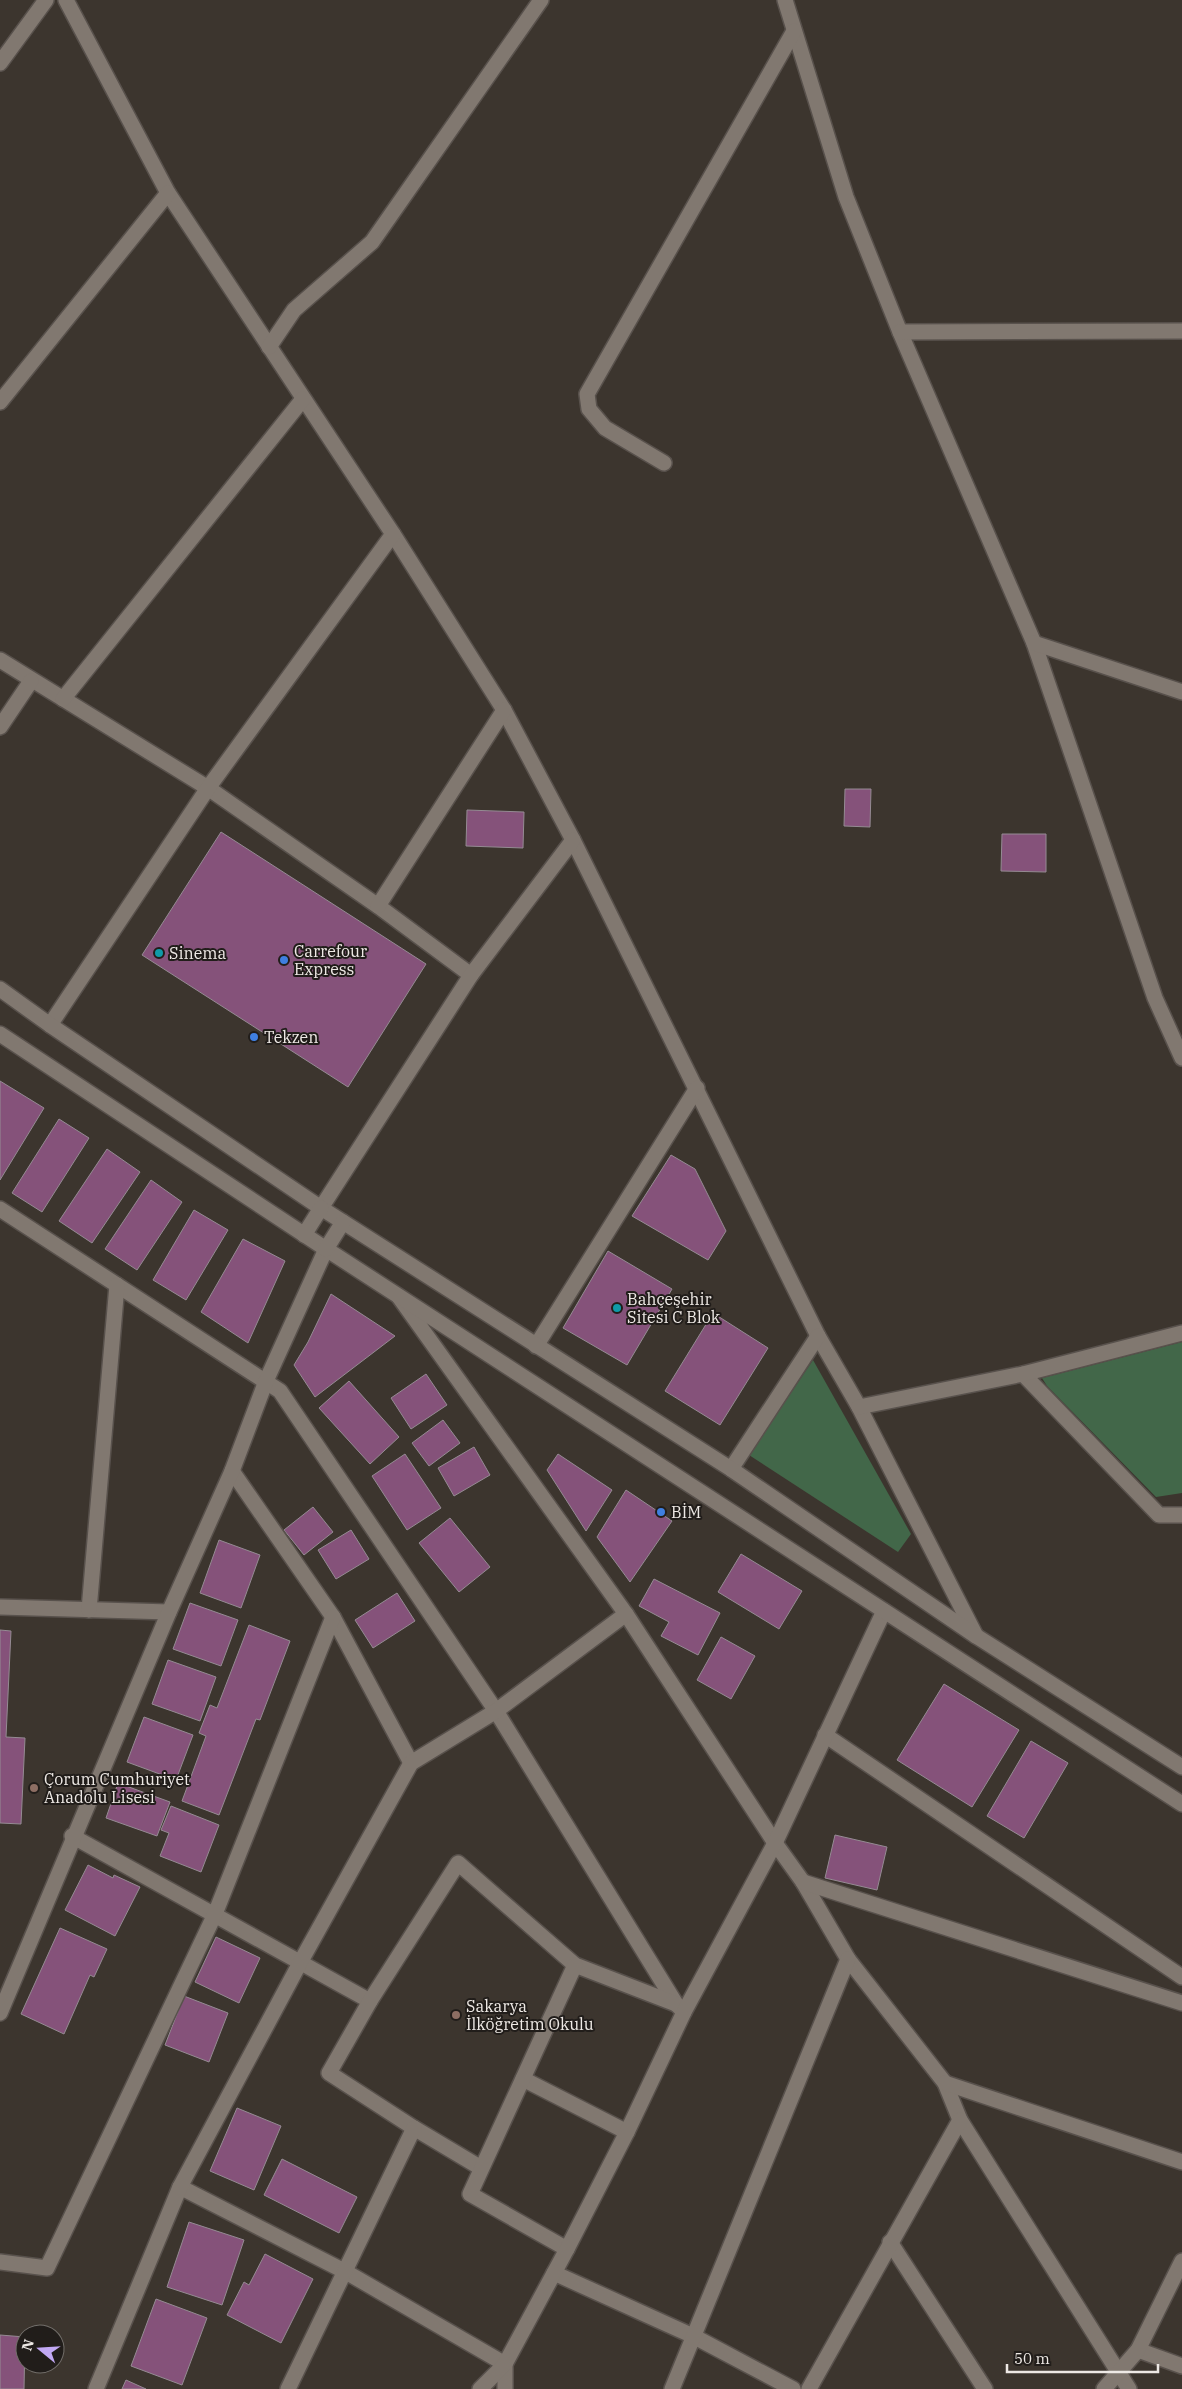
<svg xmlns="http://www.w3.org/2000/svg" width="1182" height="2389" font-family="'IBM Plex Serif',serif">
	<rect width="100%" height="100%" fill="#3c352e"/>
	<!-- green -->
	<g fill="#426749">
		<path d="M 1182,1342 L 1182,1493 L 1156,1497 L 1047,1386 L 1042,1378 Z"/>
		<path d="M 813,1360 L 911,1534 L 898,1552 L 749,1455 Z"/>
	</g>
	<!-- building -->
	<g fill="#85527a" stroke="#958b93">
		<path d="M 845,789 L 871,789 L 870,827 L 844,826 Z"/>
		<path d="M 467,810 L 524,812 L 523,848 L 466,846 Z"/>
		<path d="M 221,832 L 426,964 L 348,1087 L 142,955 Z"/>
		<path d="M 1002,834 L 1046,834 L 1046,872 L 1001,871 Z"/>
		<path d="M 0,1081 L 44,1108 L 0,1180 Z"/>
		<path d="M 59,1119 L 89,1138 L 42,1212 L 12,1193 Z"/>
		<path d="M 107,1149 L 140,1172 L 92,1243 L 59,1221 Z"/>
		<path d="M 671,1155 L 695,1169 L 726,1231 L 708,1260 L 632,1216 Z"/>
		<path d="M 151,1180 L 182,1202 L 137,1270 L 105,1249 Z"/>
		<path d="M 194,1210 L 228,1230 L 186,1300 L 153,1280 Z"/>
		<path d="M 243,1239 L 285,1261 L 248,1343 L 201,1312 Z"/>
		<path d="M 608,1251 L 672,1289 L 627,1365 L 563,1328 Z"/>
		<path d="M 331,1294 L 395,1336 L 315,1397 L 294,1365 L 308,1342 Z"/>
		<path d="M 713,1313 L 768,1348 L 720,1425 L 665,1391 Z"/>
		<path d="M 426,1374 L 447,1405 L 411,1429 L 391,1398 Z"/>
		<path d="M 349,1381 L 399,1437 L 370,1464 L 319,1408 Z"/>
		<path d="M 443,1420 L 460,1443 L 429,1466 L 412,1443 Z"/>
		<path d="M 474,1447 L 490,1475 L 454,1496 L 438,1468 Z"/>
		<path d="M 405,1454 L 441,1508 L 407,1530 L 372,1476 Z"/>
		<path d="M 558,1454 L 612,1490 L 586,1531 L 547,1470 Z"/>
		<path d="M 626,1490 L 672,1521 L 630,1582 L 597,1537 Z"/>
		<path d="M 313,1507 L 333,1532 L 304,1555 L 284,1530 Z"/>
		<path d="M 450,1518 L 490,1567 L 459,1592 L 419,1543 Z"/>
		<path d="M 351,1530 L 369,1559 L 336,1579 L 318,1550 Z"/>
		<path d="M 219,1540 L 260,1555 L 241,1608 L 200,1593 Z"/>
		<path d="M 741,1554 L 802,1591 L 779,1629 L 718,1592 Z"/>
		<path d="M 654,1579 L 720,1613 L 698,1655 L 661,1636 L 669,1622 L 639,1606 Z"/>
		<path d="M 397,1593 L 415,1621 L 373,1648 L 355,1620 Z"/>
		<path d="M 190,1603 L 238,1620 L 221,1666 L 173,1649 Z"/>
		<path d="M 249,1625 L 290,1641 L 260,1720 L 256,1719 L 219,1815 L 182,1801 L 206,1736 L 199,1733 L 210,1705 L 217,1708 Z"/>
		<path d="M 0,1630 L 11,1631 L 6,1737 L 25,1738 L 21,1824 L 0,1823 Z"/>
		<path d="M 721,1637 L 755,1656 L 731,1699 L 697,1680 Z"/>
		<path d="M 168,1660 L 216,1677 L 200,1721 L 152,1704 Z"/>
		<path d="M 944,1684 L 1019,1730 L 972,1807 L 897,1760 Z"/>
		<path d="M 144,1717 L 193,1735 L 176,1780 L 127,1762 Z"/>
		<path d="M 1031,1741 L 1068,1763 L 1024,1838 L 987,1816 Z"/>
		<path d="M 118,1783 L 170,1802 L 157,1836 L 106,1818 Z"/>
		<path d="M 171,1806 L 219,1825 L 201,1872 L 160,1856 L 169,1833 L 161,1830 Z"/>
		<path d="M 835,1835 L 887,1847 L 877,1890 L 825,1878 Z"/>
		<path d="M 88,1865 L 113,1878 L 114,1875 L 140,1887 L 115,1936 L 65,1910 Z"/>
		<path d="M 60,1928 L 107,1949 L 94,1977 L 90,1975 L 64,2034 L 21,2014 Z"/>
		<path d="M 216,1937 L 260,1958 L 239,2003 L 195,1982 Z"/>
		<path d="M 184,1996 L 228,2013 L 209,2062 L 165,2045 Z"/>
		<path d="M 237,2108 L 281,2126 L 254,2190 L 210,2171 Z"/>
		<path d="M 282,2159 L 357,2197 L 339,2233 L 264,2195 Z"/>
		<path d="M 189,2222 L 244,2240 L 222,2305 L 167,2287 Z"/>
		<path d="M 265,2254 L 313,2279 L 281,2343 L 227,2315 L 244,2282 L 249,2285 Z"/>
		<path d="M 156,2299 L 207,2318 L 182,2385 L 131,2366 Z"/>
		<path d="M 0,2335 L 25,2337 L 24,2389 L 0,2389 Z"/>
		<path d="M 126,2380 L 146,2389 L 122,2389 Z"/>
	</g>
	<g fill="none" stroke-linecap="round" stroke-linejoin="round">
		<defs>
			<g id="minor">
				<path d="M 66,0 L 168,193 L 393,534 L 504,710 L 573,840 L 818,1336 L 859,1407 L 976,1636"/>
				<path d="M 785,0 L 846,197 L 900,332 L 1034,643 L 1155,998 L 1182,1058"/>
				<path d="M 0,63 L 46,0"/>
				<path d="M 900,332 L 1182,331"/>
				<path d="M 269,347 L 294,310 L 372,242 L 541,0"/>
				<path d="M 0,402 L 168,193"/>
				<path d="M 664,463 L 605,428 L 589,409 L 587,394 L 794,31"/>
				<path d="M 1034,643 L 1182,692"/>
				<path d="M 0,660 L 208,788 L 378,906 L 471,975"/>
				<path d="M 63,699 L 303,399"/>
				<path d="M 0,727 L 31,681"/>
				<path d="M 378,906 L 504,710"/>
				<path d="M 50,1025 L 208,788 L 393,534"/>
				<path d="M 321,1208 L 471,975 L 573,840"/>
				<path d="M 0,1209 L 280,1391 L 496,1711 L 676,2004 L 684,2012"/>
				<path d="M 399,1297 L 626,1614 L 775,1843 L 803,1882 L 848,1959 L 945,2083 L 960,2120 L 1129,2389"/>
				<path d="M 536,1346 L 697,1088"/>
				<path d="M 1023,1374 L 1159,1515 L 1182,1515"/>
				<path d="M 859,1407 L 1023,1374 L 1182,1333"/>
				<path d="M 731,1469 L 818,1336"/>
				<path d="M 232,1471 L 333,1617 L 411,1763"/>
				<path d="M 0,1607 L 169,1612"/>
				<path d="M 89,1610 L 117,1285"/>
				<path d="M 825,1735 L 1182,1977"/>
				<path d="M 72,1836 L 370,2001"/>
				<path d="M 803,1882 L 1182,2003"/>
				<path d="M 0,2013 L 169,1612 L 232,1471 L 266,1381 L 326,1249"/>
				<path d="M 523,2079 L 627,2132"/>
				<path d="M 945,2083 L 1182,2162"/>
				<path d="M 481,2168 L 414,2128 L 329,2073 L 370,2001 L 458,1863 L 575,1965 L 676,2004"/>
				<path d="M 180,2187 L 346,2272 L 505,2364 L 505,2389"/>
				<path d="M 890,2242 L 985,2389"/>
				<path d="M 567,2249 L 470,2194 L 575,1965"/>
				<path d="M 0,2262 L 47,2268 L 215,1914 L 333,1617"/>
				<path d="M 554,2273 L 693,2336 L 793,2389"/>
				<path d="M 1138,2350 L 1182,2366"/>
				<path d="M 96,2389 L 180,2187 L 301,1961 L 411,1763 L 496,1711 L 626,1614"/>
				<path d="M 288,2389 L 414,2128"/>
				<path d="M 480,2389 L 505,2364 L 567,2249 L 627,2132 L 684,2012 L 775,1843 L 884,1611"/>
				<path d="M 672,2389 L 848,1959"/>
				<path d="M 809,2389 L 960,2120"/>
				<path d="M 1104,2389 L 1138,2350 L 1182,2261"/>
			</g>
			<g id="secondary">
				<path d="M 0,989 L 50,1025 L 321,1208 L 731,1469 L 976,1636 L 1182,1767"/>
				<path d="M 0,1034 L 326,1249 L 1182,1804"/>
				<path d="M 304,1235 L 321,1208"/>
				<path d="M 326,1249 L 343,1222"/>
			</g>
		</defs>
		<!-- minor casing -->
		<use href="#minor" stroke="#58514c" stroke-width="18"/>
		<!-- secondary casing -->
		<use href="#secondary" stroke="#58514c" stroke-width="18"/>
		<!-- minor -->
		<use href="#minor" stroke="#817870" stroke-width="15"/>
		<!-- secondary -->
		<use href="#secondary" stroke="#817870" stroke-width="15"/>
	</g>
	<!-- markers -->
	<g fill="#0f9aa8" stroke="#211d1a" stroke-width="2">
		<circle cx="159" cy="953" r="5"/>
		<circle cx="617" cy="1308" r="5"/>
	</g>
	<g fill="#3f7fe0" stroke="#211d1a" stroke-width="2">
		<circle cx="284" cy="960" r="5"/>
		<circle cx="254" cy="1037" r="5"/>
		<circle cx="661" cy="1512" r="5"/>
	</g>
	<g fill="#8d6e63" stroke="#211d1a" stroke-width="2">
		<circle cx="34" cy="1788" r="5"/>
		<circle cx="456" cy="2015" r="5"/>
	</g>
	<g text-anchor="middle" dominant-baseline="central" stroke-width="4" stroke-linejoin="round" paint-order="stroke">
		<!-- poi labels -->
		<g font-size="16" fill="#eee9e5" stroke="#211d1a" text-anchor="start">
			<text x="294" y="951">Carrefour<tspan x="294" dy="18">Express</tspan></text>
			<text x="169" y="953">Sinema</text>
			<text x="264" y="1037">Tekzen</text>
			<text x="627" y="1299">Bahçeşehir<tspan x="627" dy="18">Sitesi C Blok</tspan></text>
			<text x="671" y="1512">BİM</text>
			<text x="44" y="1779">Çorum Cumhuriyet<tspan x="44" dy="18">Anadolu Lisesi</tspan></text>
			<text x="466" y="2006">Sakarya<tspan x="466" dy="18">İlköğretim Okulu</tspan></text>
		</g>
	</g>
	<!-- north arrow -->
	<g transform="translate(40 2349) rotate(288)"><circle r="24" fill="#211d1a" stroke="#736f6b"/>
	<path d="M0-4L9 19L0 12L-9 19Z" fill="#c1a8f3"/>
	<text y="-8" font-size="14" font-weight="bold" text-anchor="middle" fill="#eee9e5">N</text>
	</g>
	<!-- scale -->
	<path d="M1007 2364v8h151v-8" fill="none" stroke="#eee9e5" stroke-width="2.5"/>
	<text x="1014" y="2364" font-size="15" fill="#eee9e5" stroke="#211d1a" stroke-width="4" paint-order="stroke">50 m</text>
</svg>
